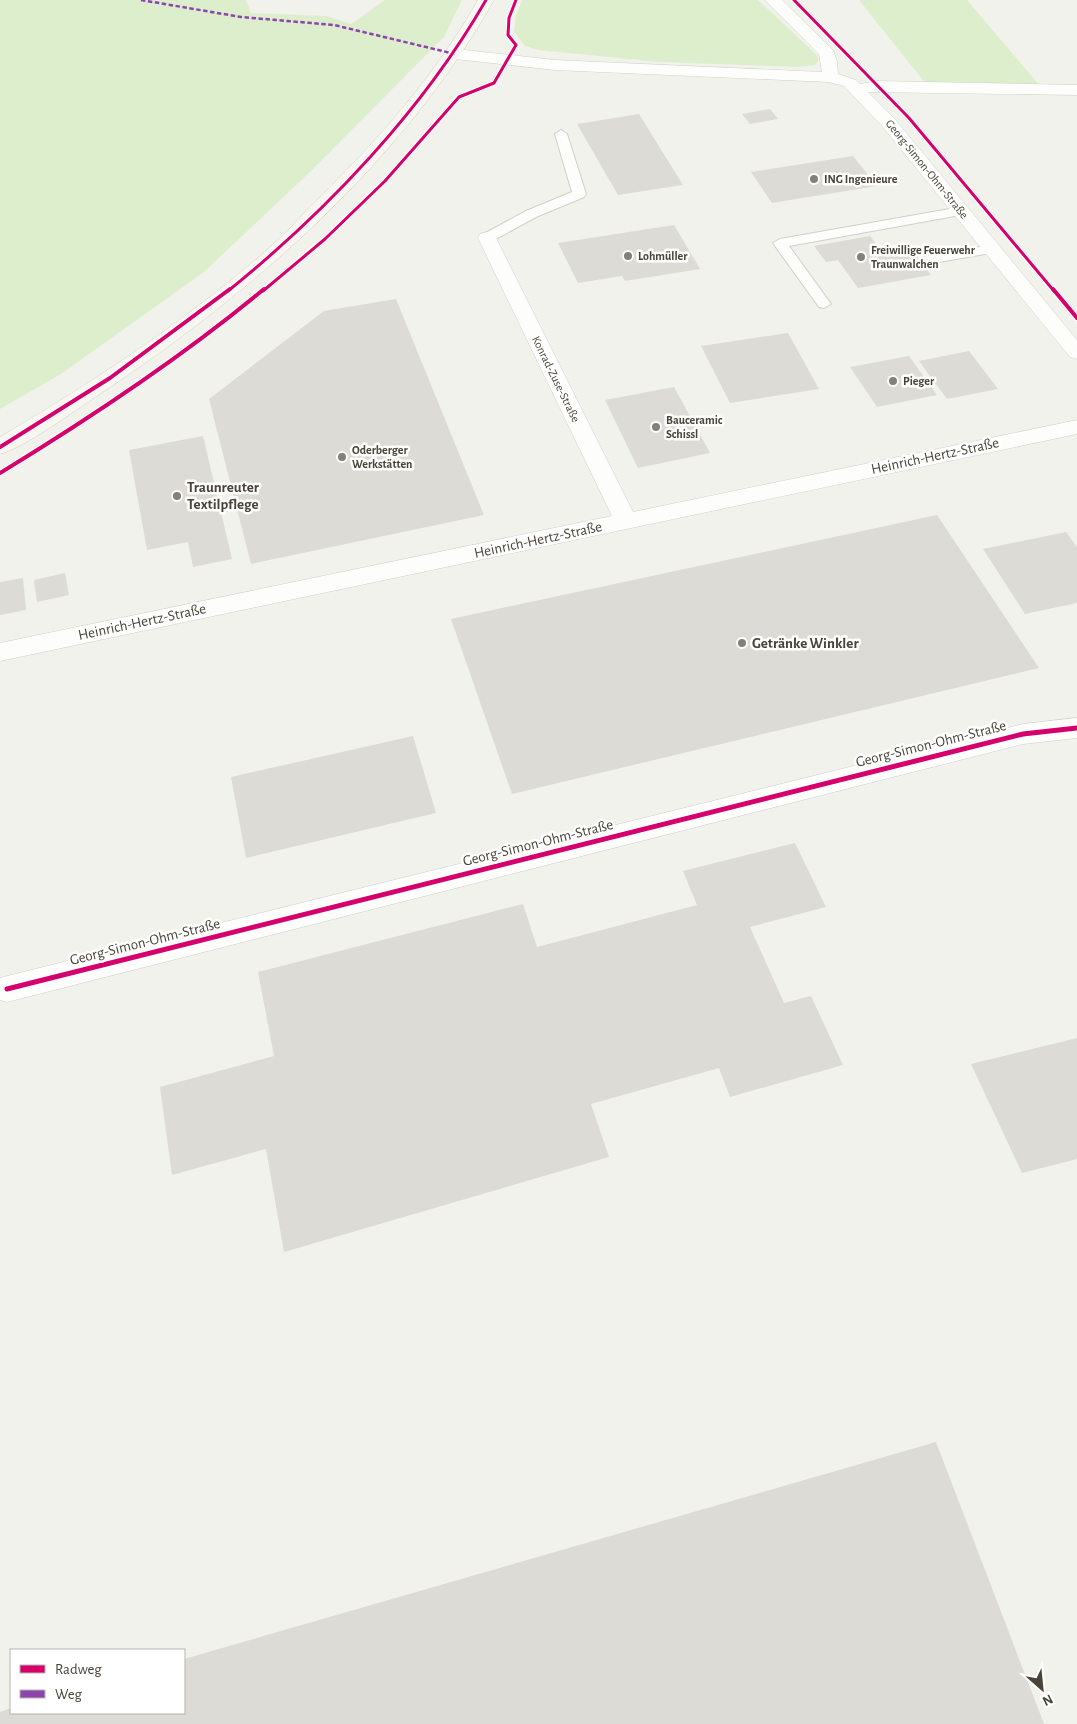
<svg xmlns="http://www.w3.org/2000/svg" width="1077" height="1724" font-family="'Alegreya Sans',sans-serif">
	<rect width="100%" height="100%" fill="#f2f2ed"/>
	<!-- green -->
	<g fill="#ddeecd">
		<path d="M 0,0 L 246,0 L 251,13 L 327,16 L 351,24 L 385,0 L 462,0 L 444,37 L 310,172 L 204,272 L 61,374 L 0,409 Z"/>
		<path d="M 522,0 L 758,0 L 816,54 L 819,60 L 815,65 L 796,67 L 658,62 L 539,50 L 525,46 L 514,32 L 516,15 Z"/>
		<path d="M 859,0 L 967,0 L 1041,87 L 927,85 Z"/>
	</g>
	<!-- building -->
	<g fill="#dcdbd5">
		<path d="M 770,109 L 778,119 L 750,124 L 742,114 Z"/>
		<path d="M 639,114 L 683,185 L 618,195 L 577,124 Z"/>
		<path d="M 853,156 L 877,186 L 772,203 L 751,172 Z"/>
		<path d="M 674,225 L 700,269 L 625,281 L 622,276 L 578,283 L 558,243 Z"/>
		<path d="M 870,236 L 882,252 L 910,247 L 931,275 L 858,288 L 838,260 L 826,262 L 814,246 Z"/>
		<path d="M 396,299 L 484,515 L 251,564 L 209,399 L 324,311 Z"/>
		<path d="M 788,333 L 819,389 L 730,403 L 701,346 Z"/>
		<path d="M 969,351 L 998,389 L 947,399 L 919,361 Z"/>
		<path d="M 909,356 L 937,395 L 877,407 L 850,367 Z"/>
		<path d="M 674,387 L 710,453 L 638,468 L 605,400 Z"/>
		<path d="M 203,436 L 232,559 L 193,567 L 188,542 L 147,550 L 129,450 Z"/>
		<path d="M 937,515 L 1039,668 L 512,794 L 451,619 Z"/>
		<path d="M 1066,532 L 1077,547 L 1077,603 L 1025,614 L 983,549 Z"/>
		<path d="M 65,573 L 69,595 L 37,602 L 34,580 Z"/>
		<path d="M 23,578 L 26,610 L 0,615 L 0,582 Z"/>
		<path d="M 413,736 L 436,813 L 246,858 L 231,777 Z"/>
		<path d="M 795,843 L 826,907 L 750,927 L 784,1003 L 811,996 L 843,1065 L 730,1097 L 719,1068 L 591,1104 L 609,1157 L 284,1252 L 266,1149 L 172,1175 L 160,1087 L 274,1056 L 258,972 L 523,904 L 537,947 L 697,905 L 683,871 Z"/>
		<path d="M 1077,1038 L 1077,1159 L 1022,1173 L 971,1064 Z"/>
		<path d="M 936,1442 L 1044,1724 L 0,1724 L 0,1712 L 11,1708 L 11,1713 L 184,1713 L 184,1659 Z"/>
	</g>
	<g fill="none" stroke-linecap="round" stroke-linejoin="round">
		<defs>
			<g id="lane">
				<path d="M 561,130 L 567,134 L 586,194 L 584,197 L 536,217 L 492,241 L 482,241 L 480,238 L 482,235 L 526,211 L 572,192 L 555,134 Z"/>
				<path d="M 961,207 L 966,208 L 968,211 L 966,214 L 789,246 L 831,304 L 824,308 L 819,307 L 773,243 L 780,239 Z"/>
				<path d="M 992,245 L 997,246 L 999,249 L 997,252 L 927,264 L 920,260 L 927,256 Z"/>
			</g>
			<g id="street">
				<path d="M 765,0 L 782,0 L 833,50 L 837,61 L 838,74 L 856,80 L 860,84 L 877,81 L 1077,85 L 1077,95 L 868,92 L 894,118 L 1077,340 L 1077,359 L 1070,357 L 882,126 L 844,86 L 829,82 L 555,70 L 455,59 L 447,54 L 455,49 L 555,60 L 822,72 L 819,54 Z"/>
				<path d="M 487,232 L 494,234 L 633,512 L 1077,420 L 1077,434 L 0,661 L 0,643 L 612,516 L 478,238 L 480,234 Z"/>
				<path d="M 1077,718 L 1077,738 L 1023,744 L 7,1002 L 0,1000 L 0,978 L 7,976 L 1023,724 Z"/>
			</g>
			<path id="secondary" d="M 478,0 L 494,0 C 402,163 254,291 100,394 C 75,410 26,447 0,454 L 0,437 C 98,379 196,315 280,238 C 294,225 306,210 320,197 C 381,137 436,74 478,0 Z"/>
		</defs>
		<!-- lane casing -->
		<use href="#lane" stroke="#d0cfca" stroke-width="2"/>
		<!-- street casing -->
		<use href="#street" stroke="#d0cfca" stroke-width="1"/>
		<!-- secondary casing -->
		<use href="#secondary" stroke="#d2cfc4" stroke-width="1"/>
		<!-- lane -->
		<use href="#lane" fill="#fdfdfc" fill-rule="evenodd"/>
		<!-- street -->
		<use href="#street" fill="#fdfdfc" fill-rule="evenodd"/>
		<!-- secondary -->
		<use href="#secondary" fill="#f7f6f0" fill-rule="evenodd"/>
		<!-- quiet -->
		<path stroke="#8e44ad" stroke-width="2.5" stroke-dasharray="4.5 2.5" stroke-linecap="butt" d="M 141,0 L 241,17 L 334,25 L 455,54"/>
		<defs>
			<g id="cycleway-far2">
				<path d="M 794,0 L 909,118 L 1054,291"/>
				<path d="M 228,291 C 327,211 423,110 486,0"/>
				<path d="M 263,291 L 325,239 L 385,181 L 459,97 L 494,83 L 516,45 L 508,35 L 509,18 L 516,0"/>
			</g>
			<g id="cycleway-far1">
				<path d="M 1053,289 L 1077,318"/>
				<path d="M 0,447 L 110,378 L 230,289"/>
				<path d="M 0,473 C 92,417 181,358 264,289"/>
			</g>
			<path id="cycleway" d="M 7,989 L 1023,734 L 1077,728"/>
		</defs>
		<!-- cycleway-far2 casing -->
		<use href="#cycleway-far2" stroke="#fff" stroke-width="5"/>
		<!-- cycleway-far1 casing -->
		<use href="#cycleway-far1" stroke="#fff" stroke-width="6"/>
		<!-- cycleway casing -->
		<use href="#cycleway" stroke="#fff" stroke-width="8"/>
		<!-- cycleway-far2 -->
		<use href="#cycleway-far2" stroke="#d6006c" stroke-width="3"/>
		<!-- cycleway-far1 -->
		<use href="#cycleway-far1" stroke="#d6006c" stroke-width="4"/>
		<!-- cycleway -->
		<use href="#cycleway" stroke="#d6006c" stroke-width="5"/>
	</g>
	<!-- markers -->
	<g fill="#848177" stroke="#fff" stroke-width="2">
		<circle cx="814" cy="179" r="5"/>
		<circle cx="628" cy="256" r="5"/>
		<circle cx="861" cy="257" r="5"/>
		<circle cx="893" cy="381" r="5"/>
		<circle cx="656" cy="427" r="5"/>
		<circle cx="342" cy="457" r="5"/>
		<circle cx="177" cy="496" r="5"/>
		<circle cx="742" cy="643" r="5"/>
	</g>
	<g text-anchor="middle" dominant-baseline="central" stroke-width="5" stroke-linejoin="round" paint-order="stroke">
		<!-- far-street labels -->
		<g font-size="12" fill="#494437" stroke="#fff">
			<text transform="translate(927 169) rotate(51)">Georg-Simon-Ohm-Straße</text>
			<text transform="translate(556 379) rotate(64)">Konrad-Zuse-Straße</text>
		</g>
		<!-- far-poi labels -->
		<g font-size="12" font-weight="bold" fill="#494437" stroke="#fff" text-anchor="start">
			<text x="824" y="179">ING Ingenieure</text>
			<text x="871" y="250">Freiwillige Feuerwehr<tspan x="871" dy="14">Traunwalchen</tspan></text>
			<text x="638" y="256">Lohmüller</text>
			<text x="903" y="381">Pieger</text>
			<text x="666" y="420">Bauceramic<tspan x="666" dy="14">Schissl</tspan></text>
			<text x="352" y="450">Oderberger<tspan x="352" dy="14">Werkstätten</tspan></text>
		</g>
		<!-- street labels -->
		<g font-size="15" fill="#494437" stroke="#fff">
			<text transform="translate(935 456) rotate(-12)">Heinrich-Hertz-Straße</text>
			<text transform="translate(538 540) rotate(-12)">Heinrich-Hertz-Straße</text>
			<text transform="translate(142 622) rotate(-12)">Heinrich-Hertz-Straße</text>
			<text transform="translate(931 744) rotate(-14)">Georg-Simon-Ohm-Straße</text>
			<text transform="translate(538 843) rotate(-14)">Georg-Simon-Ohm-Straße</text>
			<text transform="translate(145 942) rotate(-14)">Georg-Simon-Ohm-Straße</text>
		</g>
		<!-- poi labels -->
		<g font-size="15" font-weight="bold" fill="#494437" stroke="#fff" text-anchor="start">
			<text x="187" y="487">Traunreuter<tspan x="187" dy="17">Textilpflege</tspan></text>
			<text x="752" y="643">Getränke Winkler</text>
		</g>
	</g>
	<!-- legend -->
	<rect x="10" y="1649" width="175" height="65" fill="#ffffff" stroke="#b6b4af"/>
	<rect x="20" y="1665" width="25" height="8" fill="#d6006c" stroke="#b6b4af"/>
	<text x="55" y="1674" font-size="15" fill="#494437">Radweg</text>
	<rect x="20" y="1690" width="25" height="8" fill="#8e44ad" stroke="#b6b4af"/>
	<text x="55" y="1699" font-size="15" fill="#494437">Weg</text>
	<!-- north arrow -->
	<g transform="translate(1042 1689) rotate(153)" stroke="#ffffff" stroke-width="4" paint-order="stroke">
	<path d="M0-4L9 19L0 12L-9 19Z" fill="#494437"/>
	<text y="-8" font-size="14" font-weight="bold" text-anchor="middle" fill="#494437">N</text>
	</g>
</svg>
